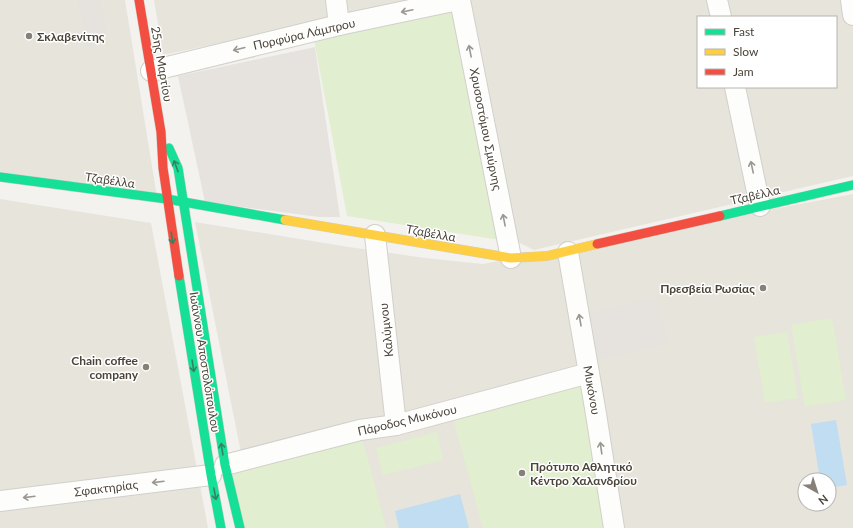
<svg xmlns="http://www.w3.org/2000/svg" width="853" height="528" font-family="Lato,sans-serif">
	<rect width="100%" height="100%" fill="#f4f2ee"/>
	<!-- residential -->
	<g fill="#e7e4dc" fill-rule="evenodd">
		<path d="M 0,0 L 125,0 L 157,197 L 0,172 Z"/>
		<path d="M 154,0 L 425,0 L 163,55 Z"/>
		<path d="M 467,0 L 853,0 L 853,176 L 534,250 L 518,242 ZM 698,17 L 836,17 L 836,87 L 698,87 Z"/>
		<path d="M 853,194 L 853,528 L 256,528 L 195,222 L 349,247 L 425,258 L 483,264 ZM 805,480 L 829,480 L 829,504 L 805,504 Z"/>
		<path d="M 0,199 L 151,223 L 208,528 L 0,528 Z"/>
	</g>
	<!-- green -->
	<g fill="#e1eecf">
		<path d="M 456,7 L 500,240 L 347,216 L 313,34 Z"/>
		<path d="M 832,318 L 846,400 L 805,407 L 791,325 Z"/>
		<path d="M 787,332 L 798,398 L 765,403 L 754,337 Z"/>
		<path d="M 589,373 L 614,528 L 483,528 L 453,418 Z"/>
		<path d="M 360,430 L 386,528 L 240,528 L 225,465 Z"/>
		<path d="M 437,432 L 443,460 L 383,475 L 376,448 Z"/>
	</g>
	<!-- parking -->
	<g fill="#e6e3df">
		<path d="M 77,0 L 101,0 L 107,34 L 87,50 Z"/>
		<path d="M 315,47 L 340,217 L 319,217 L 205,202 L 178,76 Z"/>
		<path d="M 658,297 L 668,344 L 599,360 L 589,313 Z"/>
	</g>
	<!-- water -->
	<g fill="#c0ddf1">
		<path d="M 836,420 L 847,485 L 829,488 L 829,480 L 820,480 L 811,424 Z"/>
		<path d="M 460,494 L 469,528 L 399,528 L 395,511 Z"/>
	</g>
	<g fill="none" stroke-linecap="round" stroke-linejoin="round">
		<defs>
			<g id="street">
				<path d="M 336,0 L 339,25"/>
				<path d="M 460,0 L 511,258"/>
				<path d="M 717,0 L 721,17"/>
				<path d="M 851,0 L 853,15"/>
				<path d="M 151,71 L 339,25 L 458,0"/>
				<path d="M 735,87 L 760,206"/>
				<path d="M 375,235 L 396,425"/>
				<path d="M 568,252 L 595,408 L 614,528"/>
				<path d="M 225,465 L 360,430 L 396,425 L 589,373"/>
				<path d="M 0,501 L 211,475"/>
			</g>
			<g id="fast">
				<path d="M 169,148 L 178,168 L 225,465 L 240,528"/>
				<path d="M 0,177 L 167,199 L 285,220"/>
				<path d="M 720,216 L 853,185"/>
				<path d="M 179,276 L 211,475 L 221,528"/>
			</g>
			<path id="slow" d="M 285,220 L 511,258 L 547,256 L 597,244"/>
			<g id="jam">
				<path d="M 139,0 L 161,132 L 163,168 L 179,276"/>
				<path d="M 597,244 L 720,216"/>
			</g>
		</defs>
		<!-- street casing -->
		<use href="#street" stroke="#d2d0cb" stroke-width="22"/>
		<!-- fast casing -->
		<use href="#fast" stroke="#d3cfc5" stroke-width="10"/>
		<!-- slow casing -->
		<use href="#slow" stroke="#d3cfc5" stroke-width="10"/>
		<!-- jam casing -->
		<use href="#jam" stroke="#d3cfc5" stroke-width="10"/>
		<!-- street -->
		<use href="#street" stroke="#fdfdfc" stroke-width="20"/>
		<!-- fast -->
		<use href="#fast" stroke="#16e098" stroke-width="9"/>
		<!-- slow -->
		<use href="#slow" stroke="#ffcf43" stroke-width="9"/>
		<!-- jam -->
		<use href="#jam" stroke="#f24e42" stroke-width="9"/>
	</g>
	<!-- one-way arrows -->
	<defs><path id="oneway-shaft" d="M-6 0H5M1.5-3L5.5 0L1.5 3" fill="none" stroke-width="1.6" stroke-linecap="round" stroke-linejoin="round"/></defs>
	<g stroke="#9b9791">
		<use href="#oneway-shaft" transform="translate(407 11) rotate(168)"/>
		<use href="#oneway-shaft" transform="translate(239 49) rotate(166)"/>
		<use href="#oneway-shaft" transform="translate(470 51) rotate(-101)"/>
		<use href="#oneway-shaft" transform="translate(752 167) rotate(-102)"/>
		<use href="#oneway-shaft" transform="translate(504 220) rotate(-101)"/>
		<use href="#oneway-shaft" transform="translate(580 320) rotate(-100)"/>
		<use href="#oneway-shaft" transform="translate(601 448) rotate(-98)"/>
		<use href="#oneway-shaft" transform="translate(158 482) rotate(173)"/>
		<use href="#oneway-shaft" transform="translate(29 497) rotate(173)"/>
	</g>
	<g stroke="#36825f">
		<use href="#oneway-shaft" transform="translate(176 166) rotate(-110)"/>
		<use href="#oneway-shaft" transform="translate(172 238) rotate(82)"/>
		<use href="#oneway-shaft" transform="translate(193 366) rotate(81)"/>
		<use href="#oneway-shaft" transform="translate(222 449) rotate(-99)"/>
		<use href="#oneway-shaft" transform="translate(215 494) rotate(79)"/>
	</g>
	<!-- markers -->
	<g fill="#868178" stroke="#fff" stroke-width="1.5">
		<circle cx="29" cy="36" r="4"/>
		<circle cx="763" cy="288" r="4"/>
		<circle cx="146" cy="367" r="4"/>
		<circle cx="522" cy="473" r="4"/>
	</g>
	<g text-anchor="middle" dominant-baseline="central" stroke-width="3" stroke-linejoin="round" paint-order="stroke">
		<!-- street labels -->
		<g font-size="12" fill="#4b4439" stroke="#fff">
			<text transform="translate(304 34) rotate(-13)">Πορφύρα Λάμπρου</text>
			<text transform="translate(162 64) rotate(80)">25ης Μαρτίου</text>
			<text transform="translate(486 129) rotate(79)">Χρυσοστόμου Σμύρνης</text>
			<text transform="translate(110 180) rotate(8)">Τζαβέλλα</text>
			<text transform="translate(755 195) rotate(-13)">Τζαβέλλα</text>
			<text transform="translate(431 233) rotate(10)">Τζαβέλλα</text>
			<text transform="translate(386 330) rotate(-96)">Καλύμνου</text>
			<text transform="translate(205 362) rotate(81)">Ιωάννου Αποστολόπουλου</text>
			<text transform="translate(592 390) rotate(80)">Μυκόνου</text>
			<text transform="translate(407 420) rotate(-13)">Πάροδος Μυκόνου</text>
			<text transform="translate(106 488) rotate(-7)">Σφακτηρίας</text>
		</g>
		<!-- poi labels -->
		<g font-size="12" font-weight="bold" fill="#4b4439" stroke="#fff" text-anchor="start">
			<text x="37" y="36">Σκλαβενίτης</text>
			<text x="755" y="288" text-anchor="end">Πρεσβεία Ρωσίας</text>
			<text x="138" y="360" text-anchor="end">Chain coffee<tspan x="138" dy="14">company</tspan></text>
			<text x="530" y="466">Πρότυπο Αθλητικό<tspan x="530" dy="14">Κέντρο Χαλανδρίου</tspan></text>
		</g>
	</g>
	<!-- legend -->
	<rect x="697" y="16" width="140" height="72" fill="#ffffff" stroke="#b7b4b0"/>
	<rect x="705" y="29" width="20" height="6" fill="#16e098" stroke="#b7b4b0"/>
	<text x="733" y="36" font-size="12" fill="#4b4439">Fast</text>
	<rect x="705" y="49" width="20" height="6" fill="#ffcf43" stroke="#b7b4b0"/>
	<text x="733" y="56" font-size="12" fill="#4b4439">Slow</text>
	<rect x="705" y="69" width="20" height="6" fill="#f24e42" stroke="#b7b4b0"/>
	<text x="733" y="76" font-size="12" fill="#4b4439">Jam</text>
	<!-- north arrow -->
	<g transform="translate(817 492) rotate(141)"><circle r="19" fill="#ffffff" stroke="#b7b4b0"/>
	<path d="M0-3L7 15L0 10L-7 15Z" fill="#868178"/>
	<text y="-6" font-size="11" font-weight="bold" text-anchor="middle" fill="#4b4439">N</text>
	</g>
</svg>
